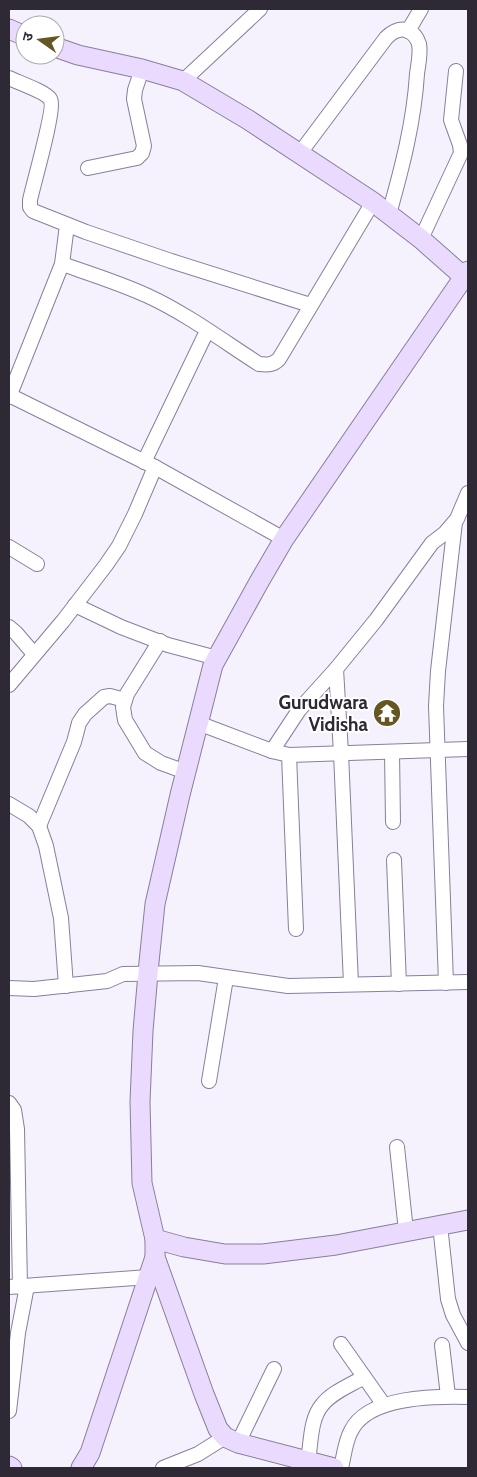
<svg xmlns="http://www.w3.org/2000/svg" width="477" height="1477" font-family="Cabin,'Noto Sans Devanagari',sans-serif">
	<rect width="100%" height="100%" fill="#f5f1fd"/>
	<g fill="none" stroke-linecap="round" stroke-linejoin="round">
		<defs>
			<g id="street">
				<path d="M 408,31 L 421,9"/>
				<path d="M 9,78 C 17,82 46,92 50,99 C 56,107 33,185 30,200 L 30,207 L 33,211 L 86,232 L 171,261 L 310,305"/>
				<path d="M 183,81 L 260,9"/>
				<path d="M 300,153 L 386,38 C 392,32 398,28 406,30 C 412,32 417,37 419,44 C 421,53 418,65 417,74 C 414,122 402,168 389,214"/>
				<path d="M 88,168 L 137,158 L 142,153 L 144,146 L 134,99 L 135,90 L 142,69"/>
				<path d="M 421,239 L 461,153 L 460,145 L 451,120 L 456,71"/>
				<path d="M 62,264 C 91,274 120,283 148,296 C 187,314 223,341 259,364 C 268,365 273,365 279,359 L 373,202"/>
				<path d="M 9,395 L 155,467 L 284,539"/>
				<path d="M 9,397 L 62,264 L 67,225"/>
				<path d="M 144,462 L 207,331"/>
				<path d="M 9,547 L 37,564"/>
				<path d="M 75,605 L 121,627 L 168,645 L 217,658"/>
				<path d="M 9,627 L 16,633 L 34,654"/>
				<path d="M 160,641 L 127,694 L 123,707 L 125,720 L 145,753 L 161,763 L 186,772"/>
				<path d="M 336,669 L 341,753 L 351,984"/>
				<path d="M 9,685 L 63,621 L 106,565 L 119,546 L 135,514 L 155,467"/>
				<path d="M 198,723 L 272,751 L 299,710 L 336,669 L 376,620 L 432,543 L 445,533 L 457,519 L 468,493"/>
				<path d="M 272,751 L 289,755 L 296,929"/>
				<path d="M 392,752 L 393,822"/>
				<path d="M 289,755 L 468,749"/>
				<path d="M 9,804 L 29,816 L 39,826 L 46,846 L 61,918 L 66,986"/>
				<path d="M 39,826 L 74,742 L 79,723 L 85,714 L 104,697 L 110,696 L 125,700"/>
				<path d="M 394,860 L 399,984"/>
				<path d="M 446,983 L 436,706 L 438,671 L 455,522"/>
				<path d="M 9,988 L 34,989 L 107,981 L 123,974 L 198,973 L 288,986 L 468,982"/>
				<path d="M 209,1081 L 226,978"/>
				<path d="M 9,1103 L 14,1110 L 17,1129 L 20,1287"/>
				<path d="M 397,1147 L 406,1231"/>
				<path d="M 440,1225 L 448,1299 L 453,1315 L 468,1343"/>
				<path d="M 9,1287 L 149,1277"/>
				<path d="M 341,1344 L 384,1405"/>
				<path d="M 442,1345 L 448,1396"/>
				<path d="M 9,1411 L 18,1333 L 27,1286"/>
				<path d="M 238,1443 L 274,1369"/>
				<path d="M 308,1461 C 311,1444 310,1419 322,1405 C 332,1392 351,1385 364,1377"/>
				<path d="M 163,1468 L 198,1454 L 225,1437"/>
				<path d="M 341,1468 C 344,1456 345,1442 351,1431 C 368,1396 435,1396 468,1397"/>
			</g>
			<g id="secondary">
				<path d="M 9,29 L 25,36"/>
				<path d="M 55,47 L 78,55 L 142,69 L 183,81 L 247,119 L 373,202 L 421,239 L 464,277"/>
				<path d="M 155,1239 L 184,1247 L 225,1254 L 263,1254 L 336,1245 L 468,1220"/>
				<path d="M 155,1257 L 204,1394 L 218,1429 L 225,1437 L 238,1443 L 334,1468"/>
				<path d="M 9,1466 L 12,1468"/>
				<path d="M 81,1468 L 90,1453 L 155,1257 L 155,1239 L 142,1183 L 140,1102 L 143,1031 L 149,962 L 155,904 L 180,795 L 213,665 L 259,582 L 284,539 L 468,271"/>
			</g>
		</defs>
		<!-- street casing -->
		<use href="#street" stroke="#897f99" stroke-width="16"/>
		<!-- secondary casing -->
		<use href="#secondary" stroke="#897f99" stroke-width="21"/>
		<!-- street -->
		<use href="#street" stroke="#fff" stroke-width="14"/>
		<!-- secondary -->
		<use href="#secondary" stroke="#eadbfe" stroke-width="19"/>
	</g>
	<!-- icons -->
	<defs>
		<symbol id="temple-disc" viewBox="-11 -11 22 22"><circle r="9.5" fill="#665623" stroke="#fff"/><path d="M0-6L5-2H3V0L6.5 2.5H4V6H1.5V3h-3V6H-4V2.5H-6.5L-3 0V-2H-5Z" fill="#fff"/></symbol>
	</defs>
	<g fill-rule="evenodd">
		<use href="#temple-disc" x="371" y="697" width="32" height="32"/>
	</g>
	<g text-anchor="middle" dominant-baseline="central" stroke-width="4" stroke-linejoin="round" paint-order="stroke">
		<!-- poi labels -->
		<g font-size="19" font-weight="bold" fill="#2e2935" stroke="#fff" text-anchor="end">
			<text x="368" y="702">Gurudwara<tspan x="368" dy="22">Vidisha</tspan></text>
		</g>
	</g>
	<!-- border -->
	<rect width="477" height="1477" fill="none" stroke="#2e2935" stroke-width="20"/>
	<!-- north arrow -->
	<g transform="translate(40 40) rotate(284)"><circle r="24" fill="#ffffff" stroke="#aba9ae"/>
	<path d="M0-4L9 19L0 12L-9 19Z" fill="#665623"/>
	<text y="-8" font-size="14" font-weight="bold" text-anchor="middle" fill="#2e2935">उ</text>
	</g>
</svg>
